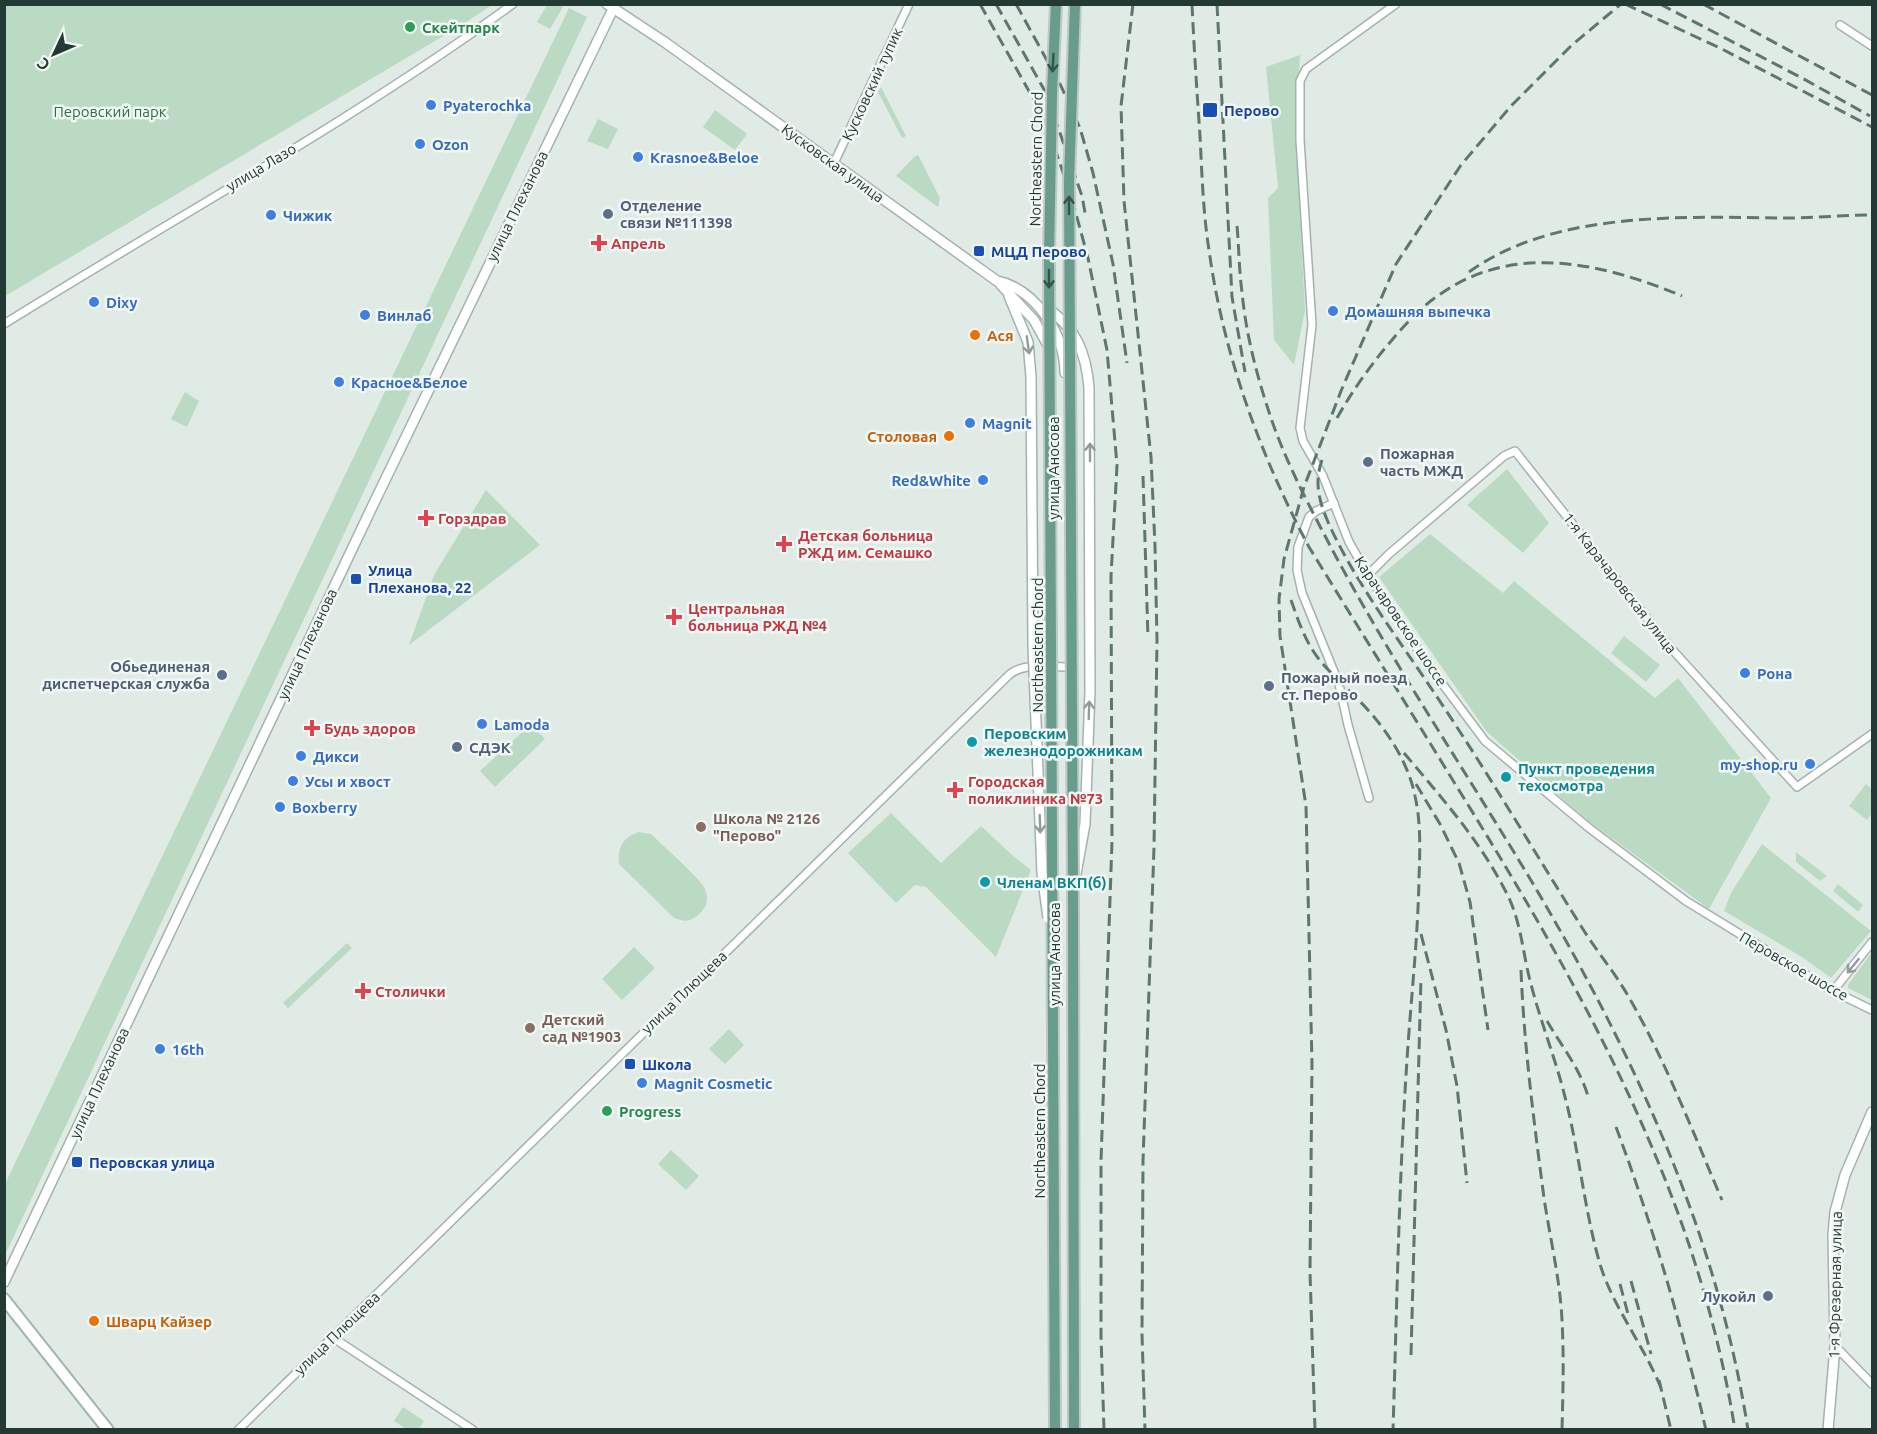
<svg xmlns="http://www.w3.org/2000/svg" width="1877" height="1434" font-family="Ubuntu,sans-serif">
	<rect width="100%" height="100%" fill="#e1ebe6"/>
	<!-- green -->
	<g fill="#bbdac3">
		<path d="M 5,4 L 492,4 L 492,5 L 462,25 L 5,296 Z"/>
		<path d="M 547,5 L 558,5 L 563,7 L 550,29 L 537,22 Z"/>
		<path d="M 569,8 L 587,17 L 5,1255 L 5,1184 Z"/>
		<path d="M 1300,55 L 1296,129 L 1305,311 L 1294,365 L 1274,340 L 1268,198 L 1278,188 L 1266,67 Z"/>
		<path d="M 881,87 L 906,136 L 902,138 L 878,92 Z"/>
		<path d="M 715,110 L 747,134 L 735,150 L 703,127 Z"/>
		<path d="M 598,119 L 618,129 L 608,149 L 587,141 Z"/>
		<path d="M 918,155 L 940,198 L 938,207 L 896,176 L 914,157 Z"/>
		<path d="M 185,392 L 199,401 L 187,427 L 171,419 Z"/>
		<path d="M 1507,469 L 1549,523 L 1523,553 L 1467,505 Z"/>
		<path d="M 486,490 L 540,545 L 409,645 L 434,575 Z"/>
		<path d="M 1430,534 L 1503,593 L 1514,581 L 1655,698 L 1678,678 L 1771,798 L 1709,909 L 1587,820 L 1487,732 L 1379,577 Z"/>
		<path d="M 1624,636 L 1660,665 L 1646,682 L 1611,653 Z"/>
		<path d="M 531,724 L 545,739 L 495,787 L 480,771 Z"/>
		<path d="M 1866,784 L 1872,789 L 1872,813 L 1867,820 L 1849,806 Z"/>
		<path d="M 891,813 L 941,863 L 981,826 L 1012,855 L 1031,870 L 996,957 L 926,887 L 915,885 L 896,903 L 848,853 Z"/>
		<path d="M 639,832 L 651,834 C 662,845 700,878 705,889 C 709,899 707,907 699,914 C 690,922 686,922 674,918 L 619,864 C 617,848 623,837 639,832 Z"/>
		<path d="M 1762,844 L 1871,931 L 1831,978 L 1802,957 L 1724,911 L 1731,893 Z"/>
		<path d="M 1796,852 L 1827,876 L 1820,881 L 1796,862 Z"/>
		<path d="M 1838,884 L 1863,905 L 1858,912 L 1833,891 Z"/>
		<path d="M 347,943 L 352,948 L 288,1008 L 283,1003 Z"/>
		<path d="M 634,947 L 655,968 L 622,1000 L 602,979 Z"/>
		<path d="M 1872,952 L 1872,1000 L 1848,988 L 1848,985 Z"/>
		<path d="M 729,1029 L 744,1045 L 725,1064 L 709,1049 Z"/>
		<path d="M 671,1150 L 699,1176 L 686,1190 L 658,1164 Z"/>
		<path d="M 403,1407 L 424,1421 L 419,1429 L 406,1429 L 394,1421 Z"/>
	</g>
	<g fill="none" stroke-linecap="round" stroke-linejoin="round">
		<defs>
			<g id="minor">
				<path d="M 1396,4 L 1306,69 L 1300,81 L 1300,140 L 1312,325 L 1300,428 L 1303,441 L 1323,476 L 1349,542 L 1368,575 L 1426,662 L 1485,741 L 1589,828 L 1686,901 L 1833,991 L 1872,1010"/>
				<path d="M 1840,25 L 1872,46"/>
				<path d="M 834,163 L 909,4"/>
				<path d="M 4,324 C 174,218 351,122 513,4"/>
				<path d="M 1334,503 L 1316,511 L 1309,517 L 1298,547 L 1297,570 L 1302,593 L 1339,684 L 1348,725 L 1369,798"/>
				<path d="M 1368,575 L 1389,554 L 1504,456 L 1515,451 L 1669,646 L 1797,787 L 1872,734"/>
				<path d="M 1833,991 L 1872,942"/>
				<path d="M 332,1337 L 473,1430"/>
				<path d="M 1835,1346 L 1872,1384"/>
				<path d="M 238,1430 L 1010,674 C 1026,662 1050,667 1069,667"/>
			</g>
			<g id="tertiary">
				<path d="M 607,4 L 666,43 L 997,281 C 1036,289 1065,335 1065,373"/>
				<path d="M 1001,285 L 1034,320 L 1049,347"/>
				<path d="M 1009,296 L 1028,342 L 1031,377 L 1032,513"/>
				<path d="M 1046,307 C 1076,328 1086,352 1089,388 L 1090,691 L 1085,824 L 1076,874"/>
				<path d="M 4,1282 L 373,505 L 613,9"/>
				<path d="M 1828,1430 L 1835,1346 L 1833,1235 L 1835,1212 L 1845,1175 L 1872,1112"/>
			</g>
			<path id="secondary" d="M 4,1299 L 108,1430"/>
			<path id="primary" d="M 1073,894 L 1074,1430"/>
		</defs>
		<!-- minor casing -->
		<use href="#minor" stroke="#a4b2ad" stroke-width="10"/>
		<!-- tertiary casing -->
		<use href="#tertiary" stroke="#a4b2ad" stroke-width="12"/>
		<!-- secondary casing -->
		<use href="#secondary" stroke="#a0b6ad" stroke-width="14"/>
		<!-- primary casing -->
		<use href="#primary" stroke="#c1c8c6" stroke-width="14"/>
		<!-- minor -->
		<use href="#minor" stroke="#fff" stroke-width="7"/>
		<!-- tertiary -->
		<use href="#tertiary" stroke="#fff" stroke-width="9"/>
		<!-- secondary -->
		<use href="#secondary" stroke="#fff" stroke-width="10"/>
		<!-- primary -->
		<use href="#primary" stroke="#689d8e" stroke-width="10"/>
		<!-- rail -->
		<g stroke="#5d766e" stroke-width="3" stroke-dasharray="12 6" stroke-linecap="butt">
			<path d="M 980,4 L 1034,100 L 1051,137 L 1072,199 L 1088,258 L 1107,350 L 1117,465 L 1111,576 L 1112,841 L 1101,1161 L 1101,1336 L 1104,1430"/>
			<path d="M 996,4 L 1046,93 L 1082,196 L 1086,218"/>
			<path d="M 1016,4 L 1061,86 L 1080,128 L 1093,173 L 1113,264 L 1127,363"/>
			<path d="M 1133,4 L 1121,106 L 1124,201 L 1151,457 L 1155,546 L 1157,639 L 1154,847 L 1143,1161 L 1142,1334 L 1145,1430"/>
			<path d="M 1192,4 C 1194,49 1197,92 1200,136 C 1202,174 1203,212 1209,250 C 1223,353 1260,455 1309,547 C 1358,627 1408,707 1457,787 C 1582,989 1697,1191 1735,1430"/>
			<path d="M 1217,4 L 1232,297 L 1245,372"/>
			<path d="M 1625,4 L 1720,48 L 1872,127"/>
			<path d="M 1660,4 L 1802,78 L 1870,116"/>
			<path d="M 1703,4 L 1872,95"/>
			<path d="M 1237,226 C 1239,248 1239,270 1242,292 C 1246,336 1258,380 1272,421 C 1288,467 1312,511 1334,553 C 1393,663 1462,766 1526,872 C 1629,1044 1717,1230 1748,1430"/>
			<path d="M 1469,272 C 1555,210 1685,217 1786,218 C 1815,218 1844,215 1872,215"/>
			<path d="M 1337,418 C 1351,393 1368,369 1386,347 C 1403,327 1420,307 1442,293 C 1516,242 1605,264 1682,296"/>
			<path d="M 1322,460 C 1314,482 1319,501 1328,522 C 1355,582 1397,637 1433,691 C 1485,768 1532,848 1581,926 C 1595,949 1613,970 1627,994 C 1665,1059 1692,1130 1722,1200"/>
			<path d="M 1143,476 L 1148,638"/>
			<path d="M 1291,600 C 1298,620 1305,641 1318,658 C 1333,677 1352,692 1368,710 C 1389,733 1409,765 1415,796 C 1421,822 1420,851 1419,878 C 1418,934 1412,989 1408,1045 C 1399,1173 1397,1301 1393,1430"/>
			<path d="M 1404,753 C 1442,798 1482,843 1508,896 C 1522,925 1523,957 1532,988 C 1542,1026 1557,1063 1566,1101 C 1579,1152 1584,1206 1598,1257 C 1610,1304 1643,1343 1661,1388"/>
			<path d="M 1416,784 L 1440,824 L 1459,863 L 1470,902 L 1488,1030"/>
			<path d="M 1421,934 L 1446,1030 L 1457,1086 L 1467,1183"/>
			<path d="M 1521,970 C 1524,1046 1534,1122 1544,1198 C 1550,1238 1560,1279 1562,1320 C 1564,1356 1563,1393 1562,1430"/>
			<path d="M 1547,1021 C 1562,1047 1582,1071 1589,1100"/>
			<path d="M 1616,1127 C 1653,1226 1682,1327 1706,1430"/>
			<path d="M 1631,1281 L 1651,1354"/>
			<path d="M 1620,1284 L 1628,1314"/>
			<path d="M 1411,1355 L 1421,977"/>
			<path d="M 1659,1380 L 1671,1430"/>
			<path d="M 1315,1430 L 1310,1272 L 1312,1064 L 1306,806 L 1280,636 L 1279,599 L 1284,559 L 1304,487 L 1341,391 L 1396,264 L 1461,165 L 1511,106 L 1572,45 L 1621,4"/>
		</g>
		<defs>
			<path id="tertiary-bridge" d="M 1032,513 L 1033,646 L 1042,873 L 1048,918"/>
			<g id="primary-bridge">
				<path d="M 1073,894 L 1069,182 L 1075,4"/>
				<path d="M 1055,1430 L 1049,257 L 1052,93 L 1056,4"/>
			</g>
		</defs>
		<!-- tertiary-bridge casing -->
		<use href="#tertiary-bridge" stroke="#a4b2ad" stroke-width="12" stroke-linecap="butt"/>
		<!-- primary-bridge casing -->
		<use href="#primary-bridge" stroke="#c1c8c6" stroke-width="14" stroke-linecap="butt"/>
		<!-- tertiary-bridge -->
		<use href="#tertiary-bridge" stroke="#fff" stroke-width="9"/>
		<!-- primary-bridge -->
		<use href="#primary-bridge" stroke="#689d8e" stroke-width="10"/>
	</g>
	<!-- one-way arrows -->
	<defs><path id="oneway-shaft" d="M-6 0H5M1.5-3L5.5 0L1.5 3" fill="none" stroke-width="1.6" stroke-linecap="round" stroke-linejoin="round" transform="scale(1.5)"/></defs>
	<g stroke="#34534a">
		<use href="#oneway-shaft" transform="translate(1053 63) rotate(93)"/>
		<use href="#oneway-shaft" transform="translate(1069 205) rotate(-90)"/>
		<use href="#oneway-shaft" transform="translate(1049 279) rotate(90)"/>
	</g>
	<g stroke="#909c99">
		<use href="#oneway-shaft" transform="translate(1028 345) rotate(82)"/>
		<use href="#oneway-shaft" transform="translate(1090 452) rotate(-90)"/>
		<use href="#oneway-shaft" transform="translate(1089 710) rotate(-88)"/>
		<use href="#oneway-shaft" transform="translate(1040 824) rotate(88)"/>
		<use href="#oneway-shaft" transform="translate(1853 966) rotate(129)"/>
	</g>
	<!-- markers -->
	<g fill="#2e9e5b" stroke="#f1f7f4" stroke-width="2">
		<circle cx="410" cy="27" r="6"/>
		<circle cx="607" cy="1111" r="6"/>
	</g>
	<g fill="#3f7fe0" stroke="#f1f7f4" stroke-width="2">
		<circle cx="431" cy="105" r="6"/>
		<circle cx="420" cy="144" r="6"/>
		<circle cx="638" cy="157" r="6"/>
		<circle cx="271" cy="215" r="6"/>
		<circle cx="94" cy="302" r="6"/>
		<circle cx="1333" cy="311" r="6"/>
		<circle cx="365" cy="315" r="6"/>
		<circle cx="339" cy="382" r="6"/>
		<circle cx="970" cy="423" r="6"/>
		<circle cx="983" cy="480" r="6"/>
		<circle cx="1745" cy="673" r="6"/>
		<circle cx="482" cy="724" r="6"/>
		<circle cx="301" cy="756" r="6"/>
		<circle cx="1810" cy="764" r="6"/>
		<circle cx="293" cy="781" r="6"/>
		<circle cx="280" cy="807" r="6"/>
		<circle cx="160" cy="1049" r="6"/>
		<circle cx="642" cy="1083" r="6"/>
	</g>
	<g fill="#1a4fb4" stroke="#f1f7f4" stroke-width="2">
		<rect x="1202" y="102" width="16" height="16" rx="3"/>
		<rect x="973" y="245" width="12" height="12" rx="3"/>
		<rect x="350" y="573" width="12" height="12" rx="3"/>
		<rect x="624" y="1058" width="12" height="12" rx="3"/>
		<rect x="71" y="1156" width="12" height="12" rx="3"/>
	</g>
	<g fill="#5c6f8a" stroke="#f1f7f4" stroke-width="2">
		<circle cx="608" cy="214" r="6"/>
		<circle cx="1368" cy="462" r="6"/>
		<circle cx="222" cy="675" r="6"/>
		<circle cx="1269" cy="686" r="6"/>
		<circle cx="457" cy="747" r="6"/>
		<circle cx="1768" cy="1296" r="6"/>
	</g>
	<g fill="#e0444e" stroke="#f1f7f4" stroke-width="2">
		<path d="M596 234h6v6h6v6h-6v6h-6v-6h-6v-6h6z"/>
		<path d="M423 509h6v6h6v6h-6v6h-6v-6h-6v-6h6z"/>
		<path d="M781 535h6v6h6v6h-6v6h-6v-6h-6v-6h6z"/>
		<path d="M671 608h6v6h6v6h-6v6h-6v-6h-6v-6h6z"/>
		<path d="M309 719h6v6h6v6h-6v6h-6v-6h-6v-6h6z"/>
		<path d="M952 781h6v6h6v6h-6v6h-6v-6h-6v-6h6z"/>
		<path d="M360 982h6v6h6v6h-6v6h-6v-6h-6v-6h6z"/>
	</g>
	<g fill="#e8710a" stroke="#f1f7f4" stroke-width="2">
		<circle cx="975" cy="335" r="6"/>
		<circle cx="949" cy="436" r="6"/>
		<circle cx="94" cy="1321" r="6"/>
	</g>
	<g fill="#0f9aa8" stroke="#f1f7f4" stroke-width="2">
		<circle cx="972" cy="742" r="6"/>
		<circle cx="1506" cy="777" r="6"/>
		<circle cx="985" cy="882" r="6"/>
	</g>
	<g fill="#8d6e63" stroke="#f1f7f4" stroke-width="2">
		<circle cx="701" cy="827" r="6"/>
		<circle cx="530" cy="1028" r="6"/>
	</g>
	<g text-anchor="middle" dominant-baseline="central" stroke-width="5" stroke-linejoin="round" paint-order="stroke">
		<!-- leisure labels -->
		<g font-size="15" font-weight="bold" fill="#27864d" stroke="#f1f7f4" text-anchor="start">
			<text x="422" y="27">Скейтпарк</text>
			<text x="619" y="1111">Progress</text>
		</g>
		<!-- street labels -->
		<g font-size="15" fill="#223a33" stroke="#f1f7f4">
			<text transform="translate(872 84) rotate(-65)">Кусковский тупик</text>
			<text transform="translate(1036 159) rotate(-89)">Northeastern Chord</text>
			<text transform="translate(833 163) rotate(36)">Кусковская улица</text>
			<text transform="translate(261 167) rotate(-31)">улица Лазо</text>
			<text transform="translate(517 206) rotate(-64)">улица Плеханова</text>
			<text transform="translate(1053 468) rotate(-90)">улица Аносова</text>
			<text transform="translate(1620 583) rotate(52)">1-я Карачаровская улица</text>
			<text transform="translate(1401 621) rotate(56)">Карачаровское шоссе</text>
			<text transform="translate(307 644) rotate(-65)">улица Плеханова</text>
			<text transform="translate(1037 645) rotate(-90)">Northeastern Chord</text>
			<text transform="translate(1054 954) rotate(-90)">улица Аносова</text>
			<text transform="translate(1794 966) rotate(30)">Перовское шоссе</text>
			<text transform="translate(684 992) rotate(-44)">улица Плющева</text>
			<text transform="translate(99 1083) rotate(-65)">улица Плеханова</text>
			<text transform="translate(1039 1131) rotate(-90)">Northeastern Chord</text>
			<text transform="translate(1835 1285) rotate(-89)">1-я Фрезерная улица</text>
			<text transform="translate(337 1333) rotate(-44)">улица Плющева</text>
		</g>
		<!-- shop labels -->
		<g font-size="15" font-weight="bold" fill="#366cbe" stroke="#f1f7f4" text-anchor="start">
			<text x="443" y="105">Pyaterochka</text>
			<text x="432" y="144">Ozon</text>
			<text x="650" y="157">Krasnoe&amp;Beloe</text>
			<text x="283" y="215">Чижик</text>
			<text x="106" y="302">Dixy</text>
			<text x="1345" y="311">Домашняя выпечка</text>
			<text x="377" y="315">Винлаб</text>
			<text x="351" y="382">Красное&amp;Белое</text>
			<text x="982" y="423">Magnit</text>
			<text x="971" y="480" text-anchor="end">Red&amp;White</text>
			<text x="1757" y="673">Рона</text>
			<text x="494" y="724">Lamoda</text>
			<text x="313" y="756">Дикси</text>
			<text x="1798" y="764" text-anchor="end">my-shop.ru</text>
			<text x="305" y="781">Усы и хвост</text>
			<text x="292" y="807">Boxberry</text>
			<text x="172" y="1049">16th</text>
			<text x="654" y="1083">Magnit Cosmetic</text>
		</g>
		<!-- transit labels -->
		<g font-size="15" font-weight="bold" fill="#164399" stroke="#f1f7f4" text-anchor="start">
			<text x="1224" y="110">Перово</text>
			<text x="991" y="251">МЦД Перово</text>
			<text x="368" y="570">Улица<tspan x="368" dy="17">Плеханова, 22</tspan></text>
			<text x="642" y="1064">Школа</text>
			<text x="89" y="1162">Перовская улица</text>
		</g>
		<!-- park labels -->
		<g font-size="15" fill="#2f6e46" stroke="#f1f7f4">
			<text x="110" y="111">Перовский парк</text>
		</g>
		<!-- service labels -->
		<g font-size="15" font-weight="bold" fill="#4e5e75" stroke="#f1f7f4" text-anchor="start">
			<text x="620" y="205">Отделение<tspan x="620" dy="17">связи №111398</tspan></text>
			<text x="1380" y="453">Пожарная<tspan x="1380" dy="17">часть МЖД</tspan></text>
			<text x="210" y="666" text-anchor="end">Обьединеная<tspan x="210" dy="17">диспетчерская служба</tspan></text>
			<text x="1281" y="677">Пожарный поезд<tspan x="1281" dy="17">ст. Перово</tspan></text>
			<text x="469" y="747">СДЭК</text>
			<text x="1756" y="1296" text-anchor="end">Лукойл</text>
		</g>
		<!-- health labels -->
		<g font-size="15" font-weight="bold" fill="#be3a42" stroke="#f1f7f4" text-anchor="start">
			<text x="611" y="243">Апрель</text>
			<text x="438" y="518">Горздрав</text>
			<text x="798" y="535">Детская больница<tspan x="798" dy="17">РЖД им. Семашко</tspan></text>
			<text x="688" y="608">Центральная<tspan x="688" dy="17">больница РЖД №4</tspan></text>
			<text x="324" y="728">Будь здоров</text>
			<text x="968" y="781">Городская<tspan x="968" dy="17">поликлиника №73</tspan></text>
			<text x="375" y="991">Столички</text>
		</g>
		<!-- food labels -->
		<g font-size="15" font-weight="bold" fill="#c56008" stroke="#f1f7f4" text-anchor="start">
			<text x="987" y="335">Ася</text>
			<text x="937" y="436" text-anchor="end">Столовая</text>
			<text x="106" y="1321">Шварц Кайзер</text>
		</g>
		<!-- culture labels -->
		<g font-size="15" font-weight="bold" fill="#0d838f" stroke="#f1f7f4" text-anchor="start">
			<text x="984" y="733">Перовским<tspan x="984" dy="17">железнодорожникам</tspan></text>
			<text x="1518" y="768">Пункт проведения<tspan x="1518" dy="17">техосмотра</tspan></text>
			<text x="997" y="882">Членам ВКП(б)</text>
		</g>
		<!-- education labels -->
		<g font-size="15" font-weight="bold" fill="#785e54" stroke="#f1f7f4" text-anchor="start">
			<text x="713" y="818">Школа № 2126<tspan x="713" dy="17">"Перово"</tspan></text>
			<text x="542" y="1019">Детский<tspan x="542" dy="17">сад №1903</tspan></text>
		</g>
	</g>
	<!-- border -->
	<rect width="1877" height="1434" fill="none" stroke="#223a33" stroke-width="12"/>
	<!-- north arrow -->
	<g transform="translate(54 54) rotate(226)" stroke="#f1f7f4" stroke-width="4.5" paint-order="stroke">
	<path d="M0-4.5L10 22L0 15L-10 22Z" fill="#223a33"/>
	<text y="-9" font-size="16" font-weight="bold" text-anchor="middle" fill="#223a33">С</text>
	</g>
</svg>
